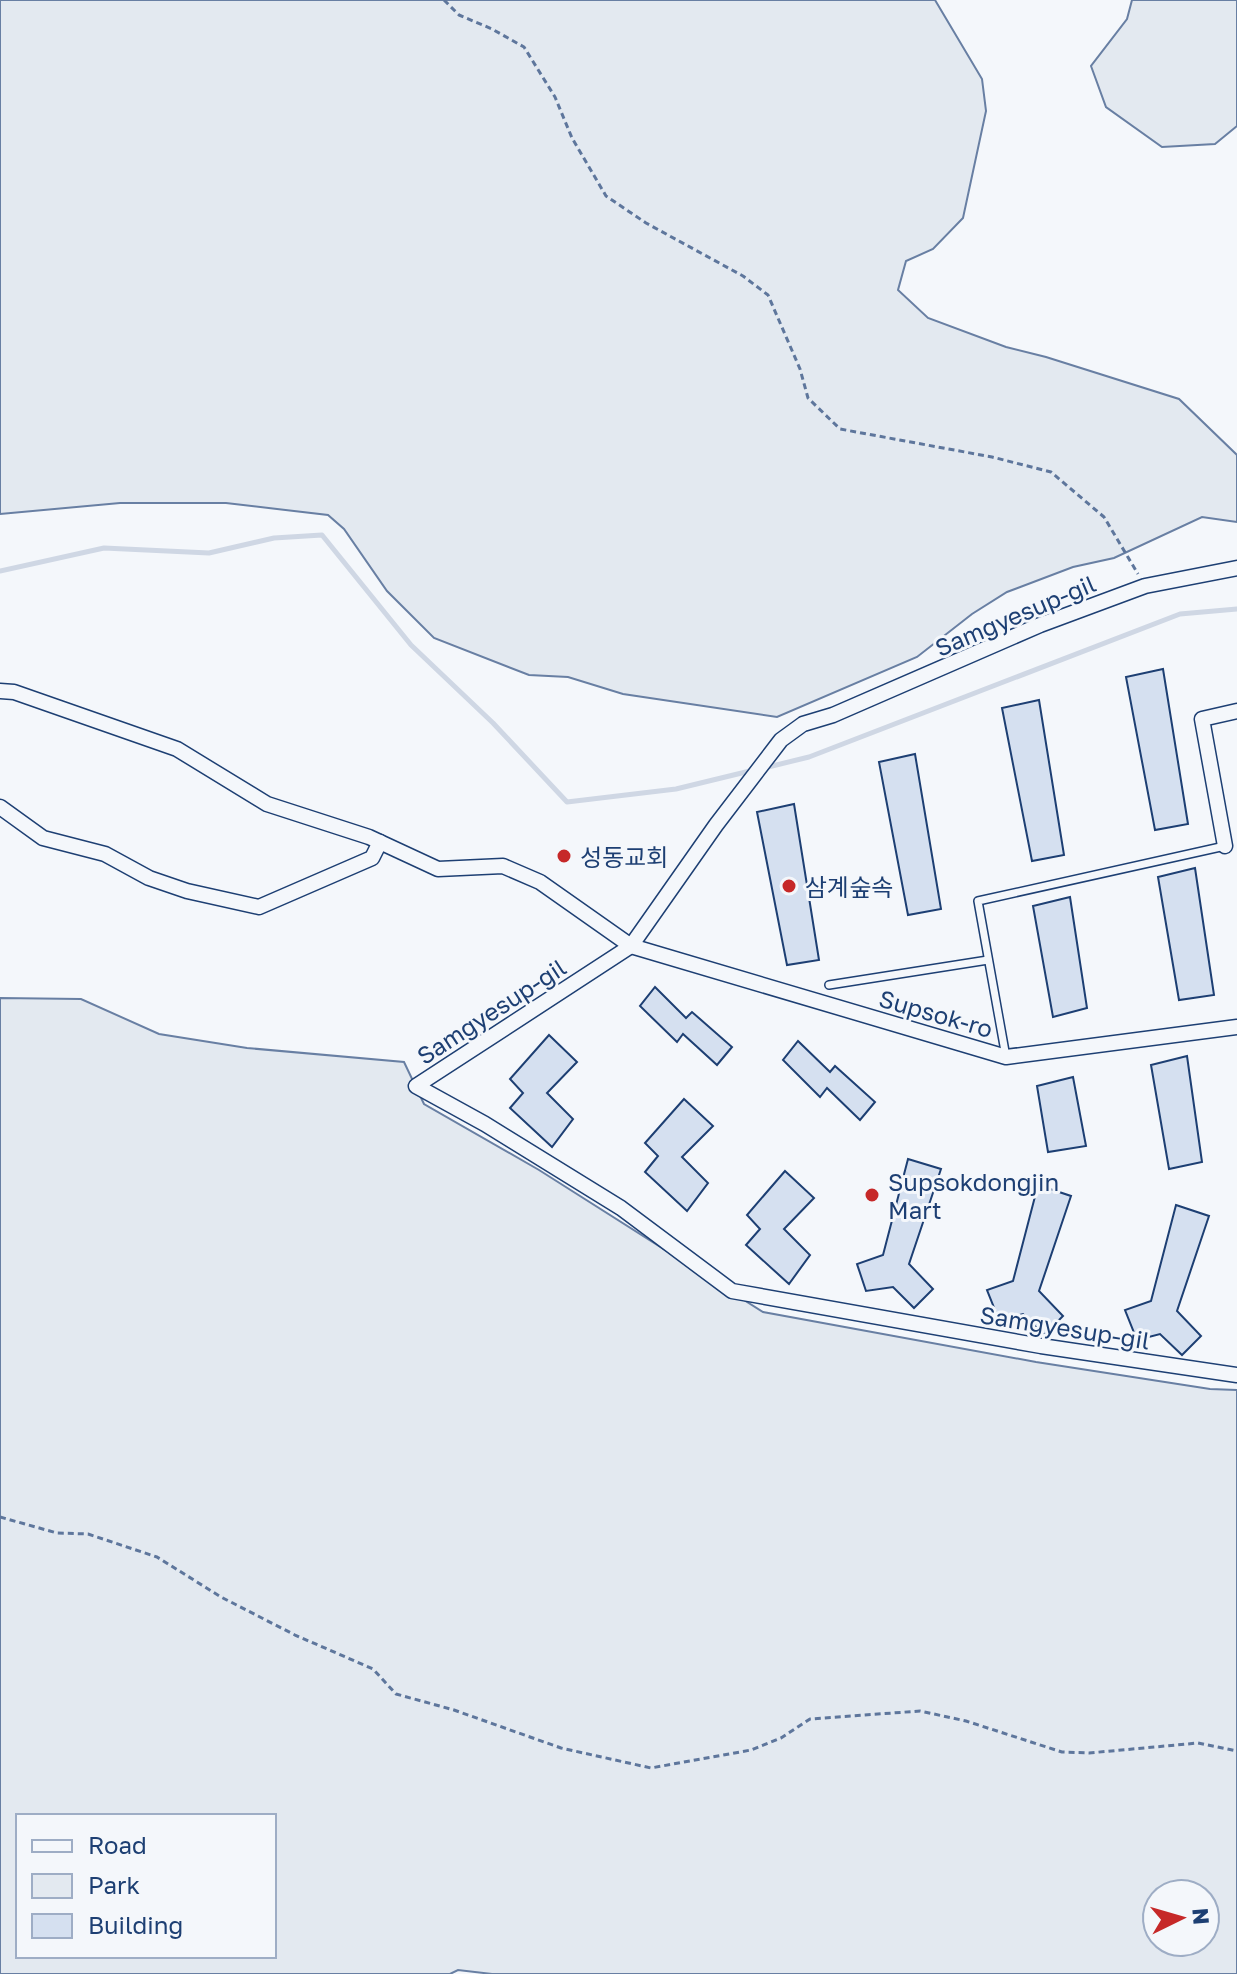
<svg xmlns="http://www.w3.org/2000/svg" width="1237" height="1974" font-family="'Golos Text','Noto Sans KR',sans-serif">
	<rect width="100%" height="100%" fill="#f4f7fb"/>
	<!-- green -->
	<g fill="#e3e9f0" stroke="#687fa3" stroke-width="2" fill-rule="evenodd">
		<path d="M 0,0 L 935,0 L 982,79 L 986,111 L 963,218 L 933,249 L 906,261 L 898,290 L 928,318 L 1006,347 L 1046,357 L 1179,399 L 1237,455 L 1237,522 L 1202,517 L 1114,558 L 1073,567 L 1007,592 L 972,614 L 917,657 L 777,717 L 623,694 L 568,677 L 529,675 L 434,638 L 387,591 L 344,529 L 328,515 L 226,503 L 120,503 L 0,514 Z"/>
		<path d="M 1132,0 L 1237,0 L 1237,126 L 1215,144 L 1162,147 L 1106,107 L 1091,66 L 1127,19 Z"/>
		<path d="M 0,998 L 81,999 L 159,1034 L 247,1048 L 404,1062 L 424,1104 L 539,1170 L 763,1312 L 1036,1362 L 1210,1389 L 1237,1390 L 1237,1974 L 492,1974 L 458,1970 L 450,1974 L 0,1974 ZM 18,1816 L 274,1816 L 274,1956 L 18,1956 ZM 1157,1894 L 1205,1894 L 1205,1942 L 1157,1942 Z"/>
	</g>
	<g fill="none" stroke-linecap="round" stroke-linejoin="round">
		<!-- stream -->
		<g stroke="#cfd7e4" stroke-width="5">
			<path d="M 0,571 L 104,548 L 209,553 L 274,538 L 322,535 L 411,645 L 493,723 L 567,802 L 676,789 L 754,770"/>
			<path d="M 764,768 L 809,757 L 1180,614 L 1237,609"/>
		</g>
	</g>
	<!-- building -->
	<g fill="#d5e0f0" stroke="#1d3f73" stroke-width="2">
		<path d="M 1163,669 L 1188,824 L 1155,830 L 1126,677 Z"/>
		<path d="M 1039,700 L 1064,855 L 1032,861 L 1002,708 Z"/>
		<path d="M 915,754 L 941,909 L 908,915 L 879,762 Z"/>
		<path d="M 794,804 L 819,960 L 787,965 L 757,812 Z"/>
		<path d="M 1195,868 L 1214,995 L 1179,1000 L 1158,877 Z"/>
		<path d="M 1070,897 L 1087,1008 L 1053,1017 L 1033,906 Z"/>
		<path d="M 655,987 L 686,1018 L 692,1012 L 732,1047 L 717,1065 L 683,1034 L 677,1042 L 640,1006 Z"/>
		<path d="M 549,1035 L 577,1062 L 547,1093 L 573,1119 L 552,1147 L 510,1108 L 523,1093 L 510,1079 Z"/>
		<path d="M 798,1041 L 830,1072 L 835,1066 L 875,1102 L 860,1120 L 827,1088 L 820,1097 L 783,1060 Z"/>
		<path d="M 1187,1056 L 1202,1162 L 1169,1169 L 1151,1065 Z"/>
		<path d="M 1073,1077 L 1086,1146 L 1048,1152 L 1037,1086 Z"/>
		<path d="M 684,1099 L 713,1126 L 682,1157 L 708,1183 L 687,1211 L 645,1172 L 658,1156 L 645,1143 Z"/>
		<path d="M 908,1159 L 941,1169 L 909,1264 L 933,1289 L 914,1308 L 893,1287 L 866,1291 L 857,1264 L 883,1255 Z"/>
		<path d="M 785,1171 L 814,1198 L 784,1229 L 810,1255 L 789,1284 L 746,1245 L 760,1229 L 747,1215 Z"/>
		<path d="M 1038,1185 L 1071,1196 L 1039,1291 L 1063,1316 L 1044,1335 L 1023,1314 L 999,1320 L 987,1290 L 1013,1281 Z"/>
		<path d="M 1176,1205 L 1209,1216 L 1177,1311 L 1201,1336 L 1182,1355 L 1160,1334 L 1137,1340 L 1125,1310 L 1151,1301 Z"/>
	</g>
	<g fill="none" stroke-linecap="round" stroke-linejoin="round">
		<defs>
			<g id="lane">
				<path d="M 829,985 L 988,960"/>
				<path d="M 1006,1057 L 978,901 L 1225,846"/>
			</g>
			<g id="street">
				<path d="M 1237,568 L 1145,586 L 1040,625 L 833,715 L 803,724 L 781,740 L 716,825 L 631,946 L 416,1086 L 485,1124 L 621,1208 L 732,1291 L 1041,1346 L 1237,1375"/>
				<path d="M 0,691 L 14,692 L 177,749 L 267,804 L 369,837 L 438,869 L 503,866 L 540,882 L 631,946 L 1006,1057 L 1237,1027"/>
				<path d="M 0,807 L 43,838 L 105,854 L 149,878 L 187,891 L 259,907 L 372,858 L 380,842"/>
				<path d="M 1225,846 L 1202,719 L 1237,711"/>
			</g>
		</defs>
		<!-- lane casing -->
		<use href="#lane" stroke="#1d3f73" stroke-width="10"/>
		<!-- street casing -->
		<use href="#street" stroke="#1d3f73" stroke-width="17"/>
		<!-- path -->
		<g stroke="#5e769c" stroke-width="3" stroke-dasharray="6 4" stroke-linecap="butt">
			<path d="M 444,0 L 459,15 L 492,29 L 524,47 L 555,97 L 572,138 L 606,196 L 646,223 L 743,276 L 768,295 L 800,369 L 808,398 L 840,429 L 992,457 L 1051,472 L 1104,517 L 1138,574"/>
			<path d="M 0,1517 L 57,1533 L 88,1534 L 157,1557 L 221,1597 L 295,1635 L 373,1669 L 396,1694 L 454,1710 L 561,1748 L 651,1768 L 751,1750 L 781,1738 L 810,1719 L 920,1711 L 966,1721 L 1062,1752 L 1089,1753 L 1198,1743 L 1237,1751"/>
		</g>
		<!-- lane -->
		<use href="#lane" stroke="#f4f7fb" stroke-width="7"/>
		<!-- street -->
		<use href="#street" stroke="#f4f7fb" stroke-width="14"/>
	</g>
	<!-- markers -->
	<g fill="#c62828" stroke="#f4f7fb" stroke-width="3">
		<circle cx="564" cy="856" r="8"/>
		<circle cx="789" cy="886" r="8"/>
		<circle cx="872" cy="1195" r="8"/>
	</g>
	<g text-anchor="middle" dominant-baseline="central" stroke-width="6" stroke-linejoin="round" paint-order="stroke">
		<!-- street labels -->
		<g font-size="24" fill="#1d3f73" stroke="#f4f7fb">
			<text transform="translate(1015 615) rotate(-23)">Samgyesup-gil</text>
			<text transform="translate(491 1011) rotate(-33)">Samgyesup-gil</text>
			<text transform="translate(936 1013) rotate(16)">Supsok-ro</text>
			<text transform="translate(1065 1327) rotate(9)">Samgyesup-gil</text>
		</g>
		<!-- poi labels -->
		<g font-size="24" fill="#1d3f73" stroke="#f4f7fb" text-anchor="start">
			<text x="580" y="856">성동교회</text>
			<text x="805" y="886">삼계숲속</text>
			<text x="888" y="1181">Supsokdongjin<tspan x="888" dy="28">Mart</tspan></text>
		</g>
	</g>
	<!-- legend -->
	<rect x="16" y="1814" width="260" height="144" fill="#f4f7fb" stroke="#9eadc5" stroke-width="2"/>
	<rect x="32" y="1840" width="40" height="12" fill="#f4f7fb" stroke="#9eadc5" stroke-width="2"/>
	<text x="88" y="1854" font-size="24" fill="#1d3f73">Road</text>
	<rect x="32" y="1874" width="40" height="24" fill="#e3e9f0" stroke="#9eadc5" stroke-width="2"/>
	<text x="88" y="1894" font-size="24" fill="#1d3f73">Park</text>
	<rect x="32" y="1914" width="40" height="24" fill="#d5e0f0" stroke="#9eadc5" stroke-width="2"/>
	<text x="88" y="1934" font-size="24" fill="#1d3f73">Building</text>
	<!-- north arrow -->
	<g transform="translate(1181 1918) rotate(85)"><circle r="38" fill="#f4f7fb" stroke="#9eadc5" stroke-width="2"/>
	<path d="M0-6L14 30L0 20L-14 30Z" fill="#c62828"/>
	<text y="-12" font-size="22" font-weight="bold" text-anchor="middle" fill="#1d3f73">N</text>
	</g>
</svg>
